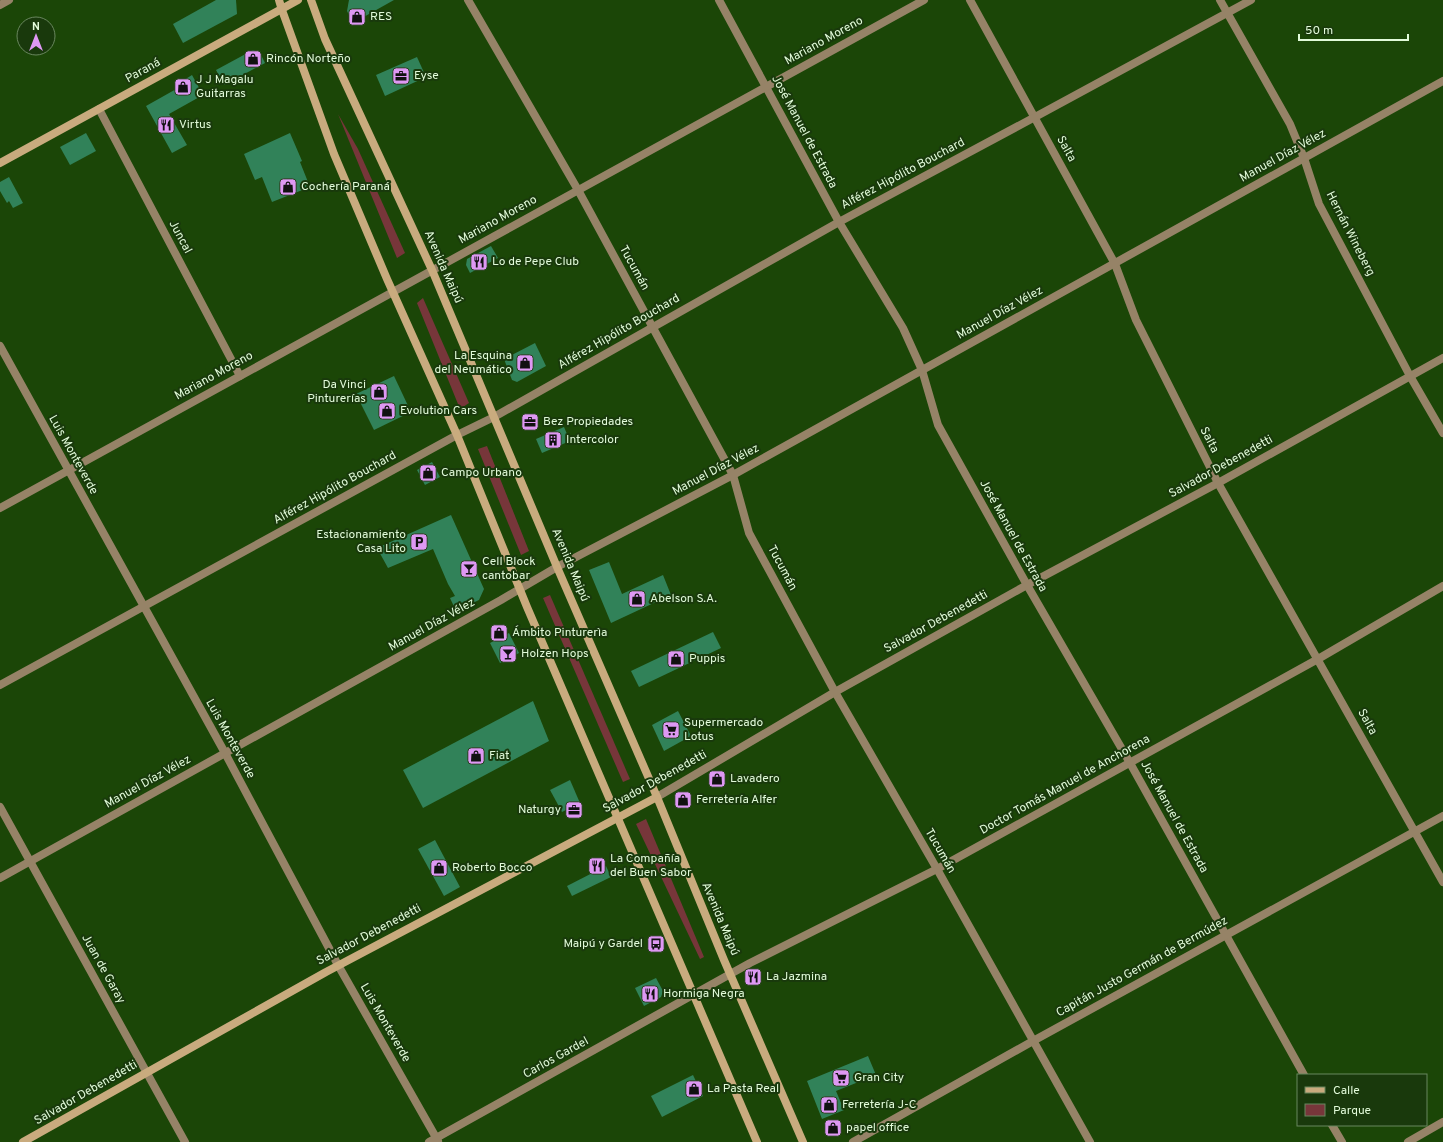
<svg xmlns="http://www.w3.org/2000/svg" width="1443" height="1142" font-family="Overpass,sans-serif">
	<rect width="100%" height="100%" fill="#1b4607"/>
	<!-- green -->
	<g fill="#77363a">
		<path d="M 338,114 L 358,149 L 405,253 L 397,258 Z"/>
		<path d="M 423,298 L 469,403 L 460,409 L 417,303 Z"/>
		<path d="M 487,446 L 529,551 L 521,555 L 478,449 Z"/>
		<path d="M 550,595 L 630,779 L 623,782 L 543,598 Z"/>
		<path d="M 646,819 L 704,957 L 700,959 L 636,824 Z"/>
	</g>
	<!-- building -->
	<g fill="#318259">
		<path d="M 216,0 L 236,0 L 237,14 L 183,43 L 173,24 Z"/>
		<path d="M 349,0 L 394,0 L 353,23 L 347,11 Z"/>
		<path d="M 253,50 L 260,53 L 265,63 L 224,85 L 216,70 Z"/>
		<path d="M 417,57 L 426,77 L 385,96 L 376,75 Z"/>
		<path d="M 192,75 L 203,95 L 169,114 L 187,145 L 172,153 L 146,106 L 178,88 L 176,85 Z"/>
		<path d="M 86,133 L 96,151 L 70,165 L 60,147 Z"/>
		<path d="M 290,133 L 302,161 L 300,162 L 310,187 L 272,202 L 262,177 L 255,180 L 244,154 Z"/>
		<path d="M 9,177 L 23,203 L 13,208 L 9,201 L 7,203 L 0,191 L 0,182 Z"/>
		<path d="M 491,246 L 498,258 L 470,273 L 466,265 L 467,259 Z"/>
		<path d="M 535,343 L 546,366 L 517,382 L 512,380 L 504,359 Z"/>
		<path d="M 394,376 L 411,412 L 374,430 L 356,394 Z"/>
		<path d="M 564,427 L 570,441 L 542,453 L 536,439 Z"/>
		<path d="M 432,462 L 440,477 L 425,485 L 417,470 Z"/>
		<path d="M 451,515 L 484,589 L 479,600 L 456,611 L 450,598 L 455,596 L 448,584 L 433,549 L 388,568 L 377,548 Z"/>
		<path d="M 609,562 L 622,594 L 663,575 L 671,595 L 611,623 L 589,570 Z"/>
		<path d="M 713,632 L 721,648 L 639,687 L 631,671 Z"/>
		<path d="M 509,633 L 519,653 L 500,663 L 490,643 Z"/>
		<path d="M 533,701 L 549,741 L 423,808 L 403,770 Z"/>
		<path d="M 678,711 L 691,736 L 664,751 L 652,725 Z"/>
		<path d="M 570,780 L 580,803 L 562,812 L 550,790 Z"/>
		<path d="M 435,840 L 460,887 L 444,896 L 418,849 Z"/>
		<path d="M 606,866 L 611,877 L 572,896 L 567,886 Z"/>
		<path d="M 656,978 L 663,991 L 661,997 L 644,1006 L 635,988 Z"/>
		<path d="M 868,1056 L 876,1075 L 836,1091 L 844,1110 L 822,1119 L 807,1081 Z"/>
		<path d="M 693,1075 L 703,1096 L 662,1117 L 651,1096 Z"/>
	</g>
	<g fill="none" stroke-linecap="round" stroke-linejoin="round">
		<!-- street -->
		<g stroke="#968367" stroke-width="8">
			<path d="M 468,0 L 578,190 L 733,475 L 749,533 L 835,692 L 937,869 L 1090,1142"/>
			<path d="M 719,0 L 839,222 L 903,328 L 922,370 L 938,425 L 1027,585 L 1130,763 L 1304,1075"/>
			<path d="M 970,0 L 1115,264 L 1136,320 L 1218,483 L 1443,882"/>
			<path d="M 1220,0 L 1290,124 L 1304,158 L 1319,204 L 1410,376 L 1443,433"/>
			<path d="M 0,5 L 9,0"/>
			<path d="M 99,109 L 240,376"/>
			<path d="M 0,346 L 225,753 L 338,965 L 438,1141"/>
			<path d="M 0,508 L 924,0"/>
			<path d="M 0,685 L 457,435 L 494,417 L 839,222 L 1035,117 L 1251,0"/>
			<path d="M 657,797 L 835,692 L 1027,585 L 1218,483 L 1443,358"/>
			<path d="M 0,807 L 185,1142"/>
			<path d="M 0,878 L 501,600 L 557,567 L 733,475 L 1443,81"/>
			<path d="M 1332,1125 L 1342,1142"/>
			<path d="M 429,1142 L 750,963 L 937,869 L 1318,659 L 1443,586"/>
			<path d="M 853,1142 L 1033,1041 L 1443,816"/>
			<path d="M 1408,1142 L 1443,1122"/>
		</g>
		<!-- secondary -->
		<g stroke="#c9ab7e" stroke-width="8">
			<path d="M 279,0 L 282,10 L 334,154 L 387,279 L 457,435 L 527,607 L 757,1142"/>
			<path d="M 311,0 L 325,39 L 432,270 L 557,567 L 657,797 L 724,960 L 803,1142"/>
			<path d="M 0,163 L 298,0"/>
			<path d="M 23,1142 L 326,972 L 657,797"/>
		</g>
	</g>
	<!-- icons -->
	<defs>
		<symbol id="shop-square" viewBox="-11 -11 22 22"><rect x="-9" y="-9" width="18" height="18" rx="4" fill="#de98f3" stroke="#19390c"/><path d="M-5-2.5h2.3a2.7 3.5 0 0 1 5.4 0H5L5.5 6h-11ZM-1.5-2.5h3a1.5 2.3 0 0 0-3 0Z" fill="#111"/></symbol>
		<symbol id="office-square" viewBox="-11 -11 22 22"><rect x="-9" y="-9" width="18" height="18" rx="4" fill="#de98f3" stroke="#19390c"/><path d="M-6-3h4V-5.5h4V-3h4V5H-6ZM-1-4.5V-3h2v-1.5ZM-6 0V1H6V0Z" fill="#111"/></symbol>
		<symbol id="restaurant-square" viewBox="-11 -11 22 22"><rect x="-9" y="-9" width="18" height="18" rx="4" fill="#de98f3" stroke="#19390c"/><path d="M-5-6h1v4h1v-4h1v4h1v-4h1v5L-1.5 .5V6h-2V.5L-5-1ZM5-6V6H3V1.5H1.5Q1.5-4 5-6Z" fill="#111"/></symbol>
		<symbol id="building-square" viewBox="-11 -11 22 22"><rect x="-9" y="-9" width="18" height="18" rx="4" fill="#de98f3" stroke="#19390c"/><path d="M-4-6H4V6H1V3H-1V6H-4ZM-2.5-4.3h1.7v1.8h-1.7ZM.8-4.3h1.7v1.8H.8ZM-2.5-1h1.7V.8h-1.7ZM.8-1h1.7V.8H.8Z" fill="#111"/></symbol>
		<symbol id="parking-square" viewBox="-11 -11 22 22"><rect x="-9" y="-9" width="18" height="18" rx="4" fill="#de98f3" stroke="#19390c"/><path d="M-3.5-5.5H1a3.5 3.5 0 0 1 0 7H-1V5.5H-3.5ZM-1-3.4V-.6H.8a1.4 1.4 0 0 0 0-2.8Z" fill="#111"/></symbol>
		<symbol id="bar-square" viewBox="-11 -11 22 22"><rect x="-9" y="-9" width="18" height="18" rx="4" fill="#de98f3" stroke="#19390c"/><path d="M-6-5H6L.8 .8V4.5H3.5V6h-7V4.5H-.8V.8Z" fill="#111"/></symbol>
		<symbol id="supermarket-square" viewBox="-11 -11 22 22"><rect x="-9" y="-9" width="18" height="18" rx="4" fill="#de98f3" stroke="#19390c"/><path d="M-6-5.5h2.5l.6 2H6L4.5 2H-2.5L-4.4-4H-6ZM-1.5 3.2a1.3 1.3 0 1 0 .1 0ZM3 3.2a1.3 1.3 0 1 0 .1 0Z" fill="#111"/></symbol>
		<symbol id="bus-square" viewBox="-11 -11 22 22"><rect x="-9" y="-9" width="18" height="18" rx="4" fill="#de98f3" stroke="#19390c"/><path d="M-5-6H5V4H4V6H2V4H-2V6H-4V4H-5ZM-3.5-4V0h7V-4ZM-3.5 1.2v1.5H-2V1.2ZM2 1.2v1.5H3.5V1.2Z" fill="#111"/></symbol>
	</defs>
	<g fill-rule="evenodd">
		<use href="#shop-square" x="347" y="7" width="20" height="20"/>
		<use href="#shop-square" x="243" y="49" width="20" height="20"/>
		<use href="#office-square" x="391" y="66" width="20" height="20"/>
		<use href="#shop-square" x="173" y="77" width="20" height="20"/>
		<use href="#restaurant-square" x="156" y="115" width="20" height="20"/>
		<use href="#shop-square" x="278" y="177" width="20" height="20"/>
		<use href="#restaurant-square" x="469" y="252" width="20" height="20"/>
		<use href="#shop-square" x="515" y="353" width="20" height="20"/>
		<use href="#shop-square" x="369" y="382" width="20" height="20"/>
		<use href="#shop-square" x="377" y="401" width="20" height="20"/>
		<use href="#office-square" x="520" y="412" width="20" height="20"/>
		<use href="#building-square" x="543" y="430" width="20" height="20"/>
		<use href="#shop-square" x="418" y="463" width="20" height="20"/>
		<use href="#parking-square" x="409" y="532" width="20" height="20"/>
		<use href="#bar-square" x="459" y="559" width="20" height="20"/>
		<use href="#shop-square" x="627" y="589" width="20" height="20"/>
		<use href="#shop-square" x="489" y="623" width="20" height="20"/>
		<use href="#bar-square" x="498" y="644" width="20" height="20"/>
		<use href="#shop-square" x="666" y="649" width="20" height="20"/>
		<use href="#supermarket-square" x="661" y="720" width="20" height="20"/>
		<use href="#shop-square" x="466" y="746" width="20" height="20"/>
		<use href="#shop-square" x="707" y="769" width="20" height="20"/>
		<use href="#shop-square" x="673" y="790" width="20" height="20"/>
		<use href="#office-square" x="564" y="800" width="20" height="20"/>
		<use href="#restaurant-square" x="587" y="856" width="20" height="20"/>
		<use href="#shop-square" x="429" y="858" width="20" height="20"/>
		<use href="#bus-square" x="646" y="934" width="20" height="20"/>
		<use href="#restaurant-square" x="743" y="967" width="20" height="20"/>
		<use href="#restaurant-square" x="640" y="984" width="20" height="20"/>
		<use href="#supermarket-square" x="831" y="1068" width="20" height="20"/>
		<use href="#shop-square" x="684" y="1079" width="20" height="20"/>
		<use href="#shop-square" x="819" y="1095" width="20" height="20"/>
		<use href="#shop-square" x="823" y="1118" width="20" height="20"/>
	</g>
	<g text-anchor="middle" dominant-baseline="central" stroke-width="4" stroke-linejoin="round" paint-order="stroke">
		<!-- poi labels -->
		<g font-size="12" fill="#e2fbda" stroke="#19390c" text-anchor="start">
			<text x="370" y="17">RES</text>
			<text x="266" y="59">Rincón Norteño</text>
			<text x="414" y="76">Eyse</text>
			<text x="196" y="80">J J Magalu<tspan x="196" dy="14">Guitarras</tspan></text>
			<text x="179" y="125">Virtus</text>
			<text x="301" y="187">Cochería Paraná</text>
			<text x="492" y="262">Lo de Pepe Club</text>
			<text x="512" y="356" text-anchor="end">La Esquina<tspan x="512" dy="14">del Neumático</tspan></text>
			<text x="366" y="385" text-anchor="end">Da Vinci<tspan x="366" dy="14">Pinturerías</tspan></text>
			<text x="400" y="411">Evolution Cars</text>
			<text x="543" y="422">Bez Propiedades</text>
			<text x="566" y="440">Intercolor</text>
			<text x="441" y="473">Campo Urbano</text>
			<text x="406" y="535" text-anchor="end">Estacionamiento<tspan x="406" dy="14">Casa Lito</tspan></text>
			<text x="482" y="562">Cell Block<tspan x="482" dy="14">cantobar</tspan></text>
			<text x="650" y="599">Abelson S.A.</text>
			<text x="512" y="633">Ámbito Pinturerìa</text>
			<text x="521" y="654">Holzen Hops</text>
			<text x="689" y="659">Puppis</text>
			<text x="684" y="723">Supermercado<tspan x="684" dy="14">Lotus</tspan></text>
			<text x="489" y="756">Fiat</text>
			<text x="730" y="779">Lavadero</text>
			<text x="696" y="800">Ferretería Alfer</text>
			<text x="561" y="810" text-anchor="end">Naturgy</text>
			<text x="610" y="859">La Compañía<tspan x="610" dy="14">del Buen Sabor</tspan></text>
			<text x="452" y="868">Roberto Bocco</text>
			<text x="643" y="944" text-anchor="end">Maipú y Gardel</text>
			<text x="766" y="977">La Jazmina</text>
			<text x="663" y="994">Hormiga Negra</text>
			<text x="854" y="1078">Gran City</text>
			<text x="707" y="1089">La Pasta Real</text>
			<text x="842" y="1105">Ferretería J-C</text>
			<text x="846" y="1128">papel office</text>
		</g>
		<!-- street labels -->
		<g font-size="12" fill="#e2fbda" stroke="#19390c">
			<text transform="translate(824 41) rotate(-29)">Mariano Moreno</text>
			<text transform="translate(143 71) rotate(-29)">Paraná</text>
			<text transform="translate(804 132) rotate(62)">José Manuel de Estrada</text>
			<text transform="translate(1066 149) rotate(61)">Salta</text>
			<text transform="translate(1283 156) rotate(-29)">Manuel Díaz Vélez</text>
			<text transform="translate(903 174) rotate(-28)">Alférez Hipólito Bouchard</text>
			<text transform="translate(498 220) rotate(-29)">Mariano Moreno</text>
			<text transform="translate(1350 234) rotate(63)">Hernán Wineberg</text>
			<text transform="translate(180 237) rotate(62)">Juncal</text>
			<text transform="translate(443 267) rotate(66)">Avenida Maipú</text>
			<text transform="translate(634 268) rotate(61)">Tucumán</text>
			<text transform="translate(1000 313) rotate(-29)">Manuel Díaz Vélez</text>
			<text transform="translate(619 332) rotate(-30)">Alférez Hipólito Bouchard</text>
			<text transform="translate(214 376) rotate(-29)">Mariano Moreno</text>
			<text transform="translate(1209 440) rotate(63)">Salta</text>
			<text transform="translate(73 455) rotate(61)">Luis Monteverde</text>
			<text transform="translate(1221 467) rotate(-29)">Salvador Debenedetti</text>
			<text transform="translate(716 470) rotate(-28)">Manuel Díaz Vélez</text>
			<text transform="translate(335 488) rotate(-29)">Alférez Hipólito Bouchard</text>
			<text transform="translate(1013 536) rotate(61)">José Manuel de Estrada</text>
			<text transform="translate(570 565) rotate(67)">Avenida Maipú</text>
			<text transform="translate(782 568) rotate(62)">Tucumán</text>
			<text transform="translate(936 622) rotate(-29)">Salvador Debenedetti</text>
			<text transform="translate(432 625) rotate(-29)">Manuel Díaz Vélez</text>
			<text transform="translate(1367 722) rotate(61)">Salta</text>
			<text transform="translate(230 739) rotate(61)">Luis Monteverde</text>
			<text transform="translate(148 782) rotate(-29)">Manuel Díaz Vélez</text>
			<text transform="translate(655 782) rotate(-29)">Salvador Debenedetti</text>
			<text transform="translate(1065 785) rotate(-29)">Doctor Tomás Manuel de Anchorena</text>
			<text transform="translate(1174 817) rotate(61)">José Manuel de Estrada</text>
			<text transform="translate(940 851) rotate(60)">Tucumán</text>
			<text transform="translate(720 919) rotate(67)">Avenida Maipú</text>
			<text transform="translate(369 935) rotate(-28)">Salvador Debenedetti</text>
			<text transform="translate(1142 967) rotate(-29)">Capitán Justo Germán de Bermúdez</text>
			<text transform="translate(103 969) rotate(61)">Juan de Garay</text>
			<text transform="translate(385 1023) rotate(60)">Luis Monteverde</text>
			<text transform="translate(556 1058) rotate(-29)">Carlos Gardel</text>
			<text transform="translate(86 1093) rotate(-30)">Salvador Debenedetti</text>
		</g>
	</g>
	<!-- legend -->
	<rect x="1297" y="1074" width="130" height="52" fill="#19390c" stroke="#69875e"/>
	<rect x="1305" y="1087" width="20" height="6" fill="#c9ab7e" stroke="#69875e"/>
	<text x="1333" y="1094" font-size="12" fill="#e2fbda">Calle</text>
	<rect x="1305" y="1104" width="20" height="12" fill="#77363a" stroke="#69875e"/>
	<text x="1333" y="1114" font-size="12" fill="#e2fbda">Parque</text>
	<!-- north arrow -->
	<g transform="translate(36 36)"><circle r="19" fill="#19390c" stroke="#69875e"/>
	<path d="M0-3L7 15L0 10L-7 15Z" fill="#de98f3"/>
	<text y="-6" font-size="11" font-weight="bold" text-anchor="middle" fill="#e2fbda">N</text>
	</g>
	<!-- scale -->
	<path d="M1299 34v6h109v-6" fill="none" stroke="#e2fbda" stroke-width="2"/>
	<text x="1305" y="34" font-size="12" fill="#e2fbda" stroke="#19390c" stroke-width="3" paint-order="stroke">50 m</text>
</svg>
